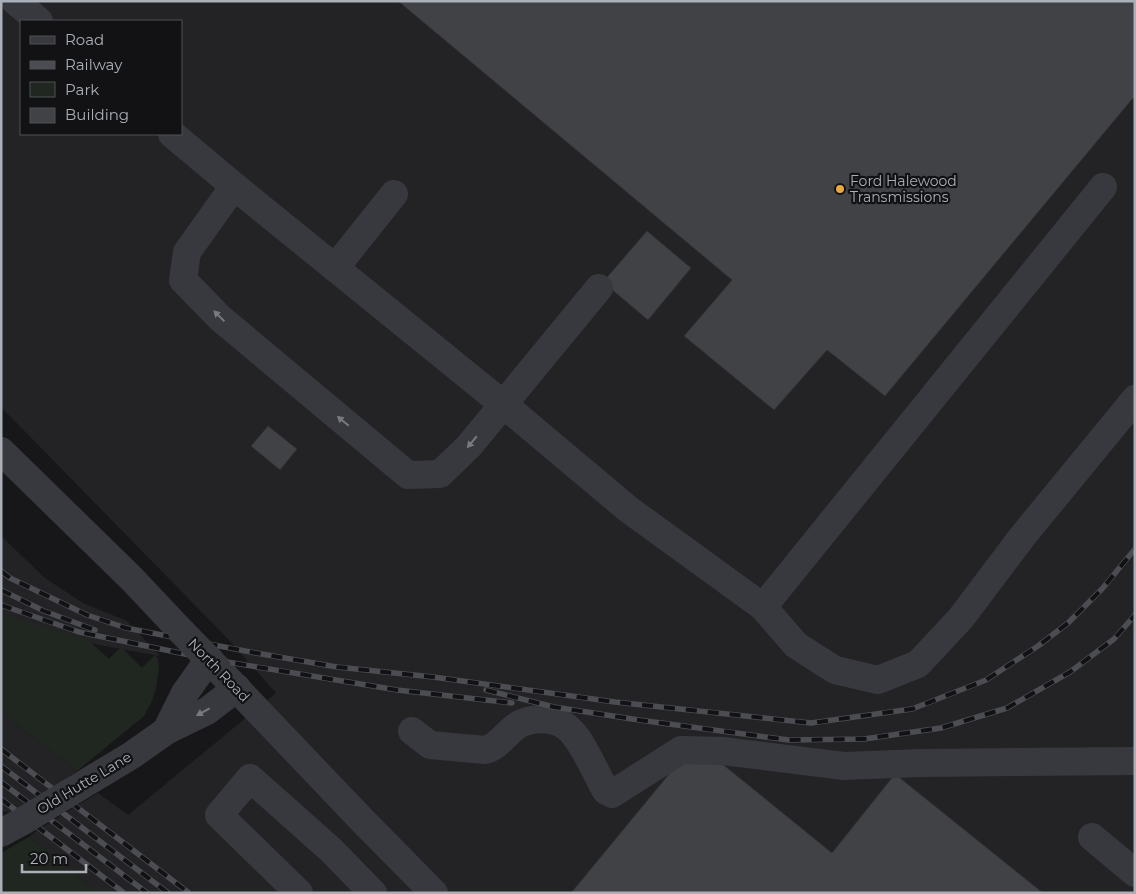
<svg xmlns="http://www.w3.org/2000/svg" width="1136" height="894" font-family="Montserrat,sans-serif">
	<rect width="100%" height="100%" fill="#171719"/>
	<!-- built -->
	<g fill="#232326" fill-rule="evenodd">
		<path d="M 1,1 L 1135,1 L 1135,893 L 98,893 L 29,837 L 36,831 L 98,793 L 128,815 L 276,693 L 227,638 L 1,407 ZM 21,21 L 181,21 L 181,134 L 21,134 Z"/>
		<path d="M 1,536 L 45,578 L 83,603 L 127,621 L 160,656 L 99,645 L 54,634 L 1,614 Z"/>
		<path d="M 1,712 L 77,771 L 13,813 L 1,811 Z"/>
	</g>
	<!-- green -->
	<g fill="#1f2720">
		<path d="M 1,614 L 87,639 L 109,659 L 121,647 L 142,668 L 155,655 L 158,659 L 159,669 L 156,688 L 152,701 L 144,716 L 77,771 L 1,712 Z"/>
		<path d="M 29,837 L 98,893 L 1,893 L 1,853 Z"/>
	</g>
	<!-- building -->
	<g fill="#414246" stroke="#313135">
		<path d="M 398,1 L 1135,1 L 1135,99 L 1133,98 L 885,396 L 827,350 L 774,410 L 684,336 L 732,280 Z"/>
		<path d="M 647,231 L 691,268 L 648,320 L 603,282 Z"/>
		<path d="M 268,426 L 297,449 L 280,470 L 251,446 Z"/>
		<path d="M 684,756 L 715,758 L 832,853 L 895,774 L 1043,893 L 571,893 Z"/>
	</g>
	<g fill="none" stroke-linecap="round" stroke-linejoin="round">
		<!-- minor -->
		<g stroke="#38393e" stroke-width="28">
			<path d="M 15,1 L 39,21"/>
			<path d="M 172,134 L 234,186 L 503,404 L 628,509 L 763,607 L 796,645 L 835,670 L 878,680 L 918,664 L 961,618 L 1022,537 L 1135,399"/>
			<path d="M 234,186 L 187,252 L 183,280 L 220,318 L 408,475 L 440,474 L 469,446 L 599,288"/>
			<path d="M 335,268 L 394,194"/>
			<path d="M 1,451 L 132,579 L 182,632"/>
			<path d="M 763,607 L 1103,187"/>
			<path d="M 217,668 L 361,819 L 434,893"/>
			<path d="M 166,731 L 185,693 L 209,659"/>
			<path d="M 412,731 L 430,745 L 485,750 C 497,748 507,732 518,725 C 533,716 558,717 571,731 C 584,744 596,774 606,791 L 612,794 L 681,750 L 723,751 L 844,766 L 921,763 L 1135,761"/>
			<path d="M 69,793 L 132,755 L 166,731 L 207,711 L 237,688"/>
			<path d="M 1,833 L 23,821"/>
			<path d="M 1092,837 L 1135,873"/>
			<path d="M 299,893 L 219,815 L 250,778 L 331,850 L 373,893"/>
		</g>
		<defs>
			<g id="rail">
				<path d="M 1,571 L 10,578 L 87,615 L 126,628 L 256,653 L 337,667 L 433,677 L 615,702 L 811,723 L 912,709 L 986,680 L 1038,646 L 1068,623 L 1102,589 L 1135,549"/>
				<path d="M 1,590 L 44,611 L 95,630"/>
				<path d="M 1,605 L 79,632 L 209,659 L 397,690 L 512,703"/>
				<path d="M 486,690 L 554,707 L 639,720 L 789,740 L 864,739 L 941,728 L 1007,708 L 1070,672 L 1114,639 L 1135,615"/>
				<path d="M 1,749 L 189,893"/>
				<path d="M 1,766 L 168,893"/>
				<path d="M 1,782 L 147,893"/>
				<path d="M 1,799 L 124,893"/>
			</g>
		</defs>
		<!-- rail casing -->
		<use href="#rail" stroke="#4b4d53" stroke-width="5.5"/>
		<!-- rail -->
		<use href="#rail" stroke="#121214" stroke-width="4" stroke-dasharray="11" stroke-linecap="butt"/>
		<!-- minor-bridge -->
		<g stroke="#38393e" stroke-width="28">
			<path d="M 182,632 L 217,668"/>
			<path d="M 23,821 L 69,793"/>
		</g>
	</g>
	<!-- one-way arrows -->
	<defs><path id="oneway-solid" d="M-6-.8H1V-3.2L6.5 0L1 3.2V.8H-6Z" transform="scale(1.25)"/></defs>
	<g fill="#777a81">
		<use href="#oneway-solid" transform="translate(219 316) rotate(-136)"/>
		<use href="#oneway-solid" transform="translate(343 421) rotate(-140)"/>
		<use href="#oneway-solid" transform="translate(472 442) rotate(130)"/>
		<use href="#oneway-solid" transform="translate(203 712) rotate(151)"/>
	</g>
	<!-- markers -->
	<circle fill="#eaa93e" stroke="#121214" stroke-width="2" cx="840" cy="189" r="5"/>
	<g text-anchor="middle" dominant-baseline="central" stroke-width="4.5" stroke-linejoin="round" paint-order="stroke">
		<!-- poi labels -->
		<g font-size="14" fill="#aaafb8" stroke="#121214" text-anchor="start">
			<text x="850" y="181">Ford Halewood<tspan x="850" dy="16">Transmissions</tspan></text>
		</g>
		<!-- street labels -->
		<g font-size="14" fill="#aaafb8" stroke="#121214">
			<text transform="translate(219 670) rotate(46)">North Road</text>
			<text transform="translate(84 783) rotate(-31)">Old Hutte Lane</text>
		</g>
	</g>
	<!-- border -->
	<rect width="1136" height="894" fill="none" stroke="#aaafb8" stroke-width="5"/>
	<!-- legend -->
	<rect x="20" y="20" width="162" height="115" fill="#121214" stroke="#4f5156"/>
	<rect x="30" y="36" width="25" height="8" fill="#38393e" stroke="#4f5156"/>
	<text x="65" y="45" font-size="15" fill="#aaafb8">Road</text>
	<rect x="30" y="61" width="25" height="8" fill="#4b4d53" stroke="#4f5156"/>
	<text x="65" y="70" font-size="15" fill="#aaafb8">Railway</text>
	<rect x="30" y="82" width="25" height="15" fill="#1f2720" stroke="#4f5156"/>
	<text x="65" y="95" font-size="15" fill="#aaafb8">Park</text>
	<rect x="30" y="108" width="25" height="15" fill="#414246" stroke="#4f5156"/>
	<text x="65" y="120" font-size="15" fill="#aaafb8">Building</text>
	<!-- scale -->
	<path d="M22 864v8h64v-8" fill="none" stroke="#aaafb8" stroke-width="2.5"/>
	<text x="30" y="864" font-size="15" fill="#aaafb8" stroke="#121214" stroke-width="4" paint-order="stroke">20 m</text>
</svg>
